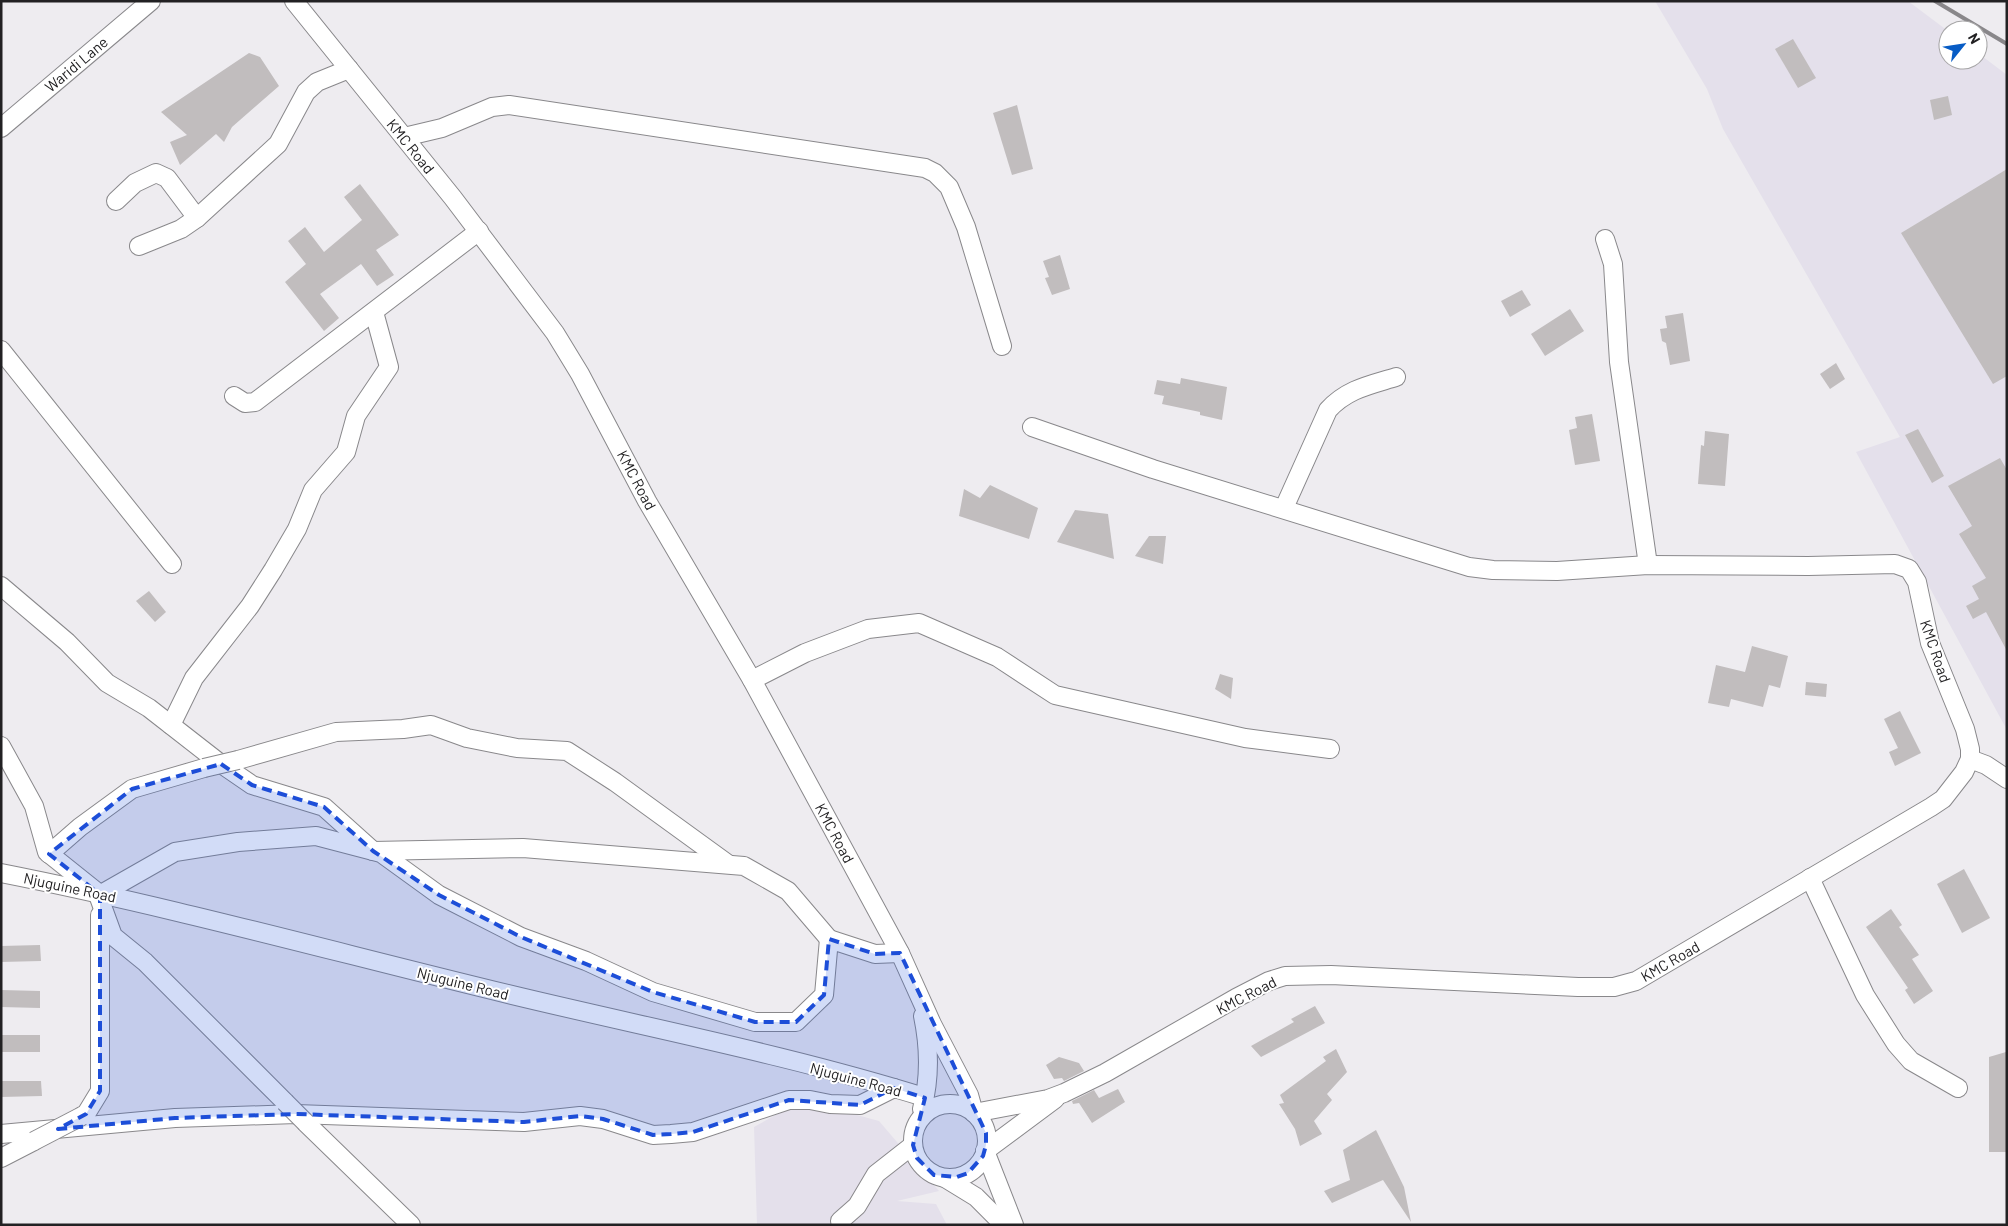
<svg xmlns="http://www.w3.org/2000/svg" width="2008" height="1226" font-family="Barlow,sans-serif">
	<rect width="100%" height="100%" fill="#eeecf0"/>
	<!-- built -->
	<g fill="#e4e0eb">
		<path d="M 1655,1 L 1908,1 L 1948,31 L 1948,60 L 1978,60 L 1978,53 L 2007,75 L 2007,730 L 1856,452 L 1900,437 L 1723,129 L 1707,89 Z"/>
		<path d="M 802,1100 L 879,1121 L 939,1191 L 897,1201 L 936,1204 L 947,1225 L 757,1225 L 754,1127 Z"/>
	</g>
	<!-- building -->
	<g fill="#c1bdbe">
		<path d="M 1793,39 L 1816,78 L 1798,88 L 1775,49 Z"/>
		<path d="M 249,53 L 260,57 L 279,86 L 232,127 L 224,142 L 216,134 L 180,165 L 170,142 L 187,135 L 161,112 Z"/>
		<path d="M 1948,96 L 1952,115 L 1934,120 L 1930,100 Z"/>
		<path d="M 1017,105 L 1033,169 L 1012,175 L 993,113 Z"/>
		<path d="M 2007,169 L 2007,376 L 1993,384 L 1901,233 Z"/>
		<path d="M 360,184 L 399,235 L 376,250 L 394,275 L 377,286 L 361,264 L 320,294 L 339,318 L 324,331 L 285,282 L 306,264 L 288,241 L 305,227 L 324,252 L 362,220 L 344,197 Z"/>
		<path d="M 1060,255 L 1070,289 L 1052,295 L 1045,278 L 1049,277 L 1043,261 Z"/>
		<path d="M 1522,290 L 1531,305 L 1510,317 L 1501,301 Z"/>
		<path d="M 1570,309 L 1584,331 L 1545,356 L 1531,334 Z"/>
		<path d="M 1683,313 L 1690,361 L 1670,365 L 1666,343 L 1662,341 L 1660,329 L 1667,328 L 1665,316 Z"/>
		<path d="M 1836,363 L 1845,379 L 1830,389 L 1820,374 Z"/>
		<path d="M 1181,378 L 1227,387 L 1222,420 L 1200,415 L 1200,412 L 1162,404 L 1164,396 L 1154,394 L 1157,380 L 1180,384 Z"/>
		<path d="M 1592,414 L 1600,461 L 1575,465 L 1569,430 L 1577,428 L 1575,417 Z"/>
		<path d="M 1918,429 L 1944,476 L 1932,483 L 1905,435 Z"/>
		<path d="M 1705,431 L 1729,434 L 1725,486 L 1698,484 L 1701,445 L 1704,446 Z"/>
		<path d="M 2000,458 L 2007,470 L 2007,651 L 1986,612 L 1973,619 L 1966,606 L 1979,599 L 1972,586 L 1986,578 L 1959,534 L 1972,526 L 1948,486 Z"/>
		<path d="M 990,485 L 1038,508 L 1029,539 L 959,516 L 964,489 L 980,498 Z"/>
		<path d="M 1075,510 L 1108,514 L 1114,559 L 1057,542 Z"/>
		<path d="M 1149,536 L 1166,536 L 1163,564 L 1135,556 Z"/>
		<path d="M 149,591 L 166,612 L 155,622 L 136,601 Z"/>
		<path d="M 1752,646 L 1788,656 L 1780,688 L 1769,685 L 1763,707 L 1731,699 L 1729,707 L 1708,703 L 1716,665 L 1745,672 Z"/>
		<path d="M 1220,674 L 1233,678 L 1231,699 L 1215,689 Z"/>
		<path d="M 1806,682 L 1827,684 L 1826,697 L 1805,695 Z"/>
		<path d="M 1900,711 L 1921,753 L 1895,766 L 1889,752 L 1898,748 L 1884,719 Z"/>
		<path d="M 1964,869 L 1990,918 L 1962,933 L 1937,884 Z"/>
		<path d="M 1891,909 L 1902,925 L 1899,927 L 1919,955 L 1912,959 L 1933,991 L 1914,1004 L 1905,990 L 1908,988 L 1866,927 Z"/>
		<path d="M 40,945 L 41,961 L 1,962 L 1,946 Z"/>
		<path d="M 1,990 L 40,991 L 40,1008 L 1,1007 Z"/>
		<path d="M 1315,1006 L 1325,1023 L 1261,1057 L 1251,1046 L 1294,1022 L 1291,1019 Z"/>
		<rect x="1" y="1035" width="39" height="17"/>
		<path d="M 1336,1049 L 1347,1072 L 1327,1094 L 1332,1100 L 1314,1121 L 1322,1134 L 1300,1146 L 1295,1129 L 1279,1104 L 1284,1103 L 1280,1095 L 1326,1061 L 1323,1057 Z"/>
		<path d="M 2006,1052 L 2007,1152 L 1989,1152 L 1989,1057 Z"/>
		<path d="M 1059,1057 L 1079,1063 L 1084,1071 L 1064,1081 L 1062,1078 L 1054,1079 L 1046,1065 Z"/>
		<path d="M 1,1081 L 41,1081 L 42,1096 L 1,1097 Z"/>
		<path d="M 1118,1089 L 1125,1102 L 1092,1123 L 1079,1103 L 1073,1104 L 1072,1101 L 1094,1090 L 1099,1098 Z"/>
		<path d="M 1376,1130 L 1404,1187 L 1411,1222 L 1383,1180 L 1332,1203 L 1324,1191 L 1350,1180 L 1343,1150 Z"/>
	</g>
	<g fill="none" stroke-linecap="round" stroke-linejoin="round">
		<defs>
			<g id="minor">
				<path d="M 294,1 L 453,198 L 555,333 L 580,374 L 647,501 L 752,680 L 900,953 L 932,1024 L 969,1095 L 974,1113 L 1048,1099 L 1064,1093 L 1105,1073 L 1236,998 L 1269,981 L 1285,976 L 1331,975 L 1578,987 L 1614,987 L 1636,981 L 1931,807 L 1943,799 L 1964,772 L 1970,759 L 1970,749 L 1965,729 L 1930,643 L 1917,582 L 1909,569 L 1895,564 L 1808,566 L 1648,565 L 1557,571 L 1493,570 L 1469,567 L 1153,469 L 1032,427"/>
				<path d="M 1,128 L 151,1"/>
				<path d="M 404,137 L 442,128 L 492,107 L 509,105 L 925,168 L 935,173 L 949,187 L 952,194 L 966,227 L 1002,346"/>
				<path d="M 116,201 L 135,183 L 156,173 L 167,178 L 197,218"/>
				<path d="M 1605,239 L 1613,264 L 1619,362 L 1648,565"/>
				<path d="M 139,246 L 181,229 L 197,218 L 278,144 L 306,92 L 317,82 L 349,69"/>
				<path d="M 1,350 L 172,564"/>
				<path d="M 234,396 L 245,403 L 255,402 L 479,231"/>
				<path d="M 1284,508 L 1328,410 C 1347,389 1370,385 1396,377"/>
				<path d="M 1,586 L 67,642 L 107,683 L 149,708 L 217,761 L 252,785 L 324,807 L 373,851 L 523,848 L 744,866 L 788,891 L 829,939"/>
				<path d="M 752,680 L 805,653 L 868,629 L 919,623 L 997,657 L 1055,695 L 1245,738 L 1330,749"/>
				<path d="M 171,725 L 194,678 L 250,606 L 273,570 L 297,529 L 313,490 L 346,452 L 356,416 L 389,367 L 374,312"/>
				<path d="M 1,746 L 34,806 L 47,852 L 97,892 L 113,936 L 145,962 L 285,1102"/>
				<path d="M 1970,759 L 1986,765 L 2007,779"/>
				<path d="M 238,760 L 336,732 L 403,729 L 431,725 L 467,738 L 517,748 L 567,751 L 615,782 L 728,864"/>
				<path d="M 49,854 L 80,827 L 132,789 L 204,768"/>
				<path d="M 1,873 C 173,907 342,954 512,995 C 649,1028 789,1055 924,1097"/>
				<path d="M 1810,878 L 1865,995 L 1896,1044 L 1911,1061 L 1958,1088"/>
				<path d="M 103,893 L 175,852 L 238,842 L 316,836 L 381,853 L 439,895 L 521,937 L 586,961 L 653,992 L 755,1022 L 796,1022 L 824,995 L 829,939 L 875,954 L 900,953"/>
				<circle cx="950" cy="1141" r="37"/>
				<path d="M 922,1109 C 930,1079 929,1045 923,1016"/>
				<path d="M 82,1116 L 86,1114 L 100,1091 L 100,915"/>
				<path d="M 306,1123 L 411,1225"/>
				<path d="M 1,1134 L 175,1118 L 296,1114 L 524,1122 L 580,1116 L 603,1119 L 653,1135 L 671,1134 L 693,1132 L 789,1100 L 810,1100 L 830,1104 L 860,1105 L 894,1088"/>
				<path d="M 1,1158 L 34,1141"/>
				<path d="M 945,1178 L 976,1197 L 1004,1225"/>
				<path d="M 840,1221 L 857,1206 L 876,1174 L 913,1145"/>
				<path d="M 1014,1225 L 985,1151 L 1055,1099"/>
			</g>
		</defs>
		<!-- minor casing -->
		<use href="#minor" stroke="#89888b" stroke-width="20"/>
		<!-- minor -->
		<use href="#minor" stroke="#fff" stroke-width="18"/>
		<!-- rail -->
		<path stroke="#89878a" stroke-width="4" d="M 1935,1 L 2007,44"/>
		<defs>
			<g id="minor-bridge">
				<path d="M 204,768 L 238,760"/>
				<path d="M 285,1102 L 306,1123"/>
				<path d="M 34,1141 L 82,1116"/>
			</g>
		</defs>
		<!-- minor-bridge casing -->
		<use href="#minor-bridge" stroke="#89888b" stroke-width="20" stroke-linecap="butt"/>
		<!-- minor-bridge -->
		<use href="#minor-bridge" stroke="#fff" stroke-width="18"/>
	</g>
	<!-- marked area -->
	<path fill="#1d4ed8" fill-opacity="0.2" stroke="#1d4ed8" stroke-width="4" stroke-dasharray="10 6" stroke-linejoin="round" d="M 221,764 L 252,785 L 324,807 L 373,851 L 439,895 L 521,937 L 653,992 L 755,1022 L 796,1022 L 824,995 L 829,939 L 875,954 L 900,953 L 986,1133 L 986,1145 L 983,1156 L 968,1173 L 957,1177 L 934,1175 L 917,1158 L 913,1145 L 925,1098 L 894,1088 L 860,1105 L 789,1100 L 693,1132 L 671,1134 L 653,1135 L 603,1119 L 580,1116 L 524,1122 L 296,1114 L 175,1118 L 58,1129 L 86,1114 L 100,1091 L 100,899 L 97,892 L 49,854 L 132,789 Z"/>
	<g text-anchor="middle" dominant-baseline="central" stroke-width="4" stroke-linejoin="round" paint-order="stroke">
		<!-- street labels -->
		<g font-size="15" fill="#222123" stroke="#fff">
			<text transform="translate(76 64) rotate(-40)">Waridi Lane</text>
			<text transform="translate(411 146) rotate(51)">KMC Road</text>
			<text transform="translate(637 480) rotate(62)">KMC Road</text>
			<text transform="translate(1936 651) rotate(71)">KMC Road</text>
			<text transform="translate(835 833) rotate(62)">KMC Road</text>
			<text transform="translate(70 887) rotate(12)">Njuguine Road</text>
			<text transform="translate(1670 961) rotate(-30)">KMC Road</text>
			<text transform="translate(463 983) rotate(14)">Njuguine Road</text>
			<text transform="translate(1246 995) rotate(-27)">KMC Road</text>
			<text transform="translate(856 1079) rotate(15)">Njuguine Road</text>
		</g>
	</g>
	<!-- border -->
	<rect width="2008" height="1226" fill="none" stroke="#222123" stroke-width="5"/>
	<!-- north arrow -->
	<g transform="translate(1963 45) rotate(60)"><circle r="24" fill="#ffffff" stroke="#a7a6a7"/>
	<path d="M0-4L9 19L0 12L-9 19Z" fill="#075cc5"/>
	<text y="-8" font-size="14" font-weight="bold" text-anchor="middle" fill="#222123">N</text>
	</g>
</svg>
